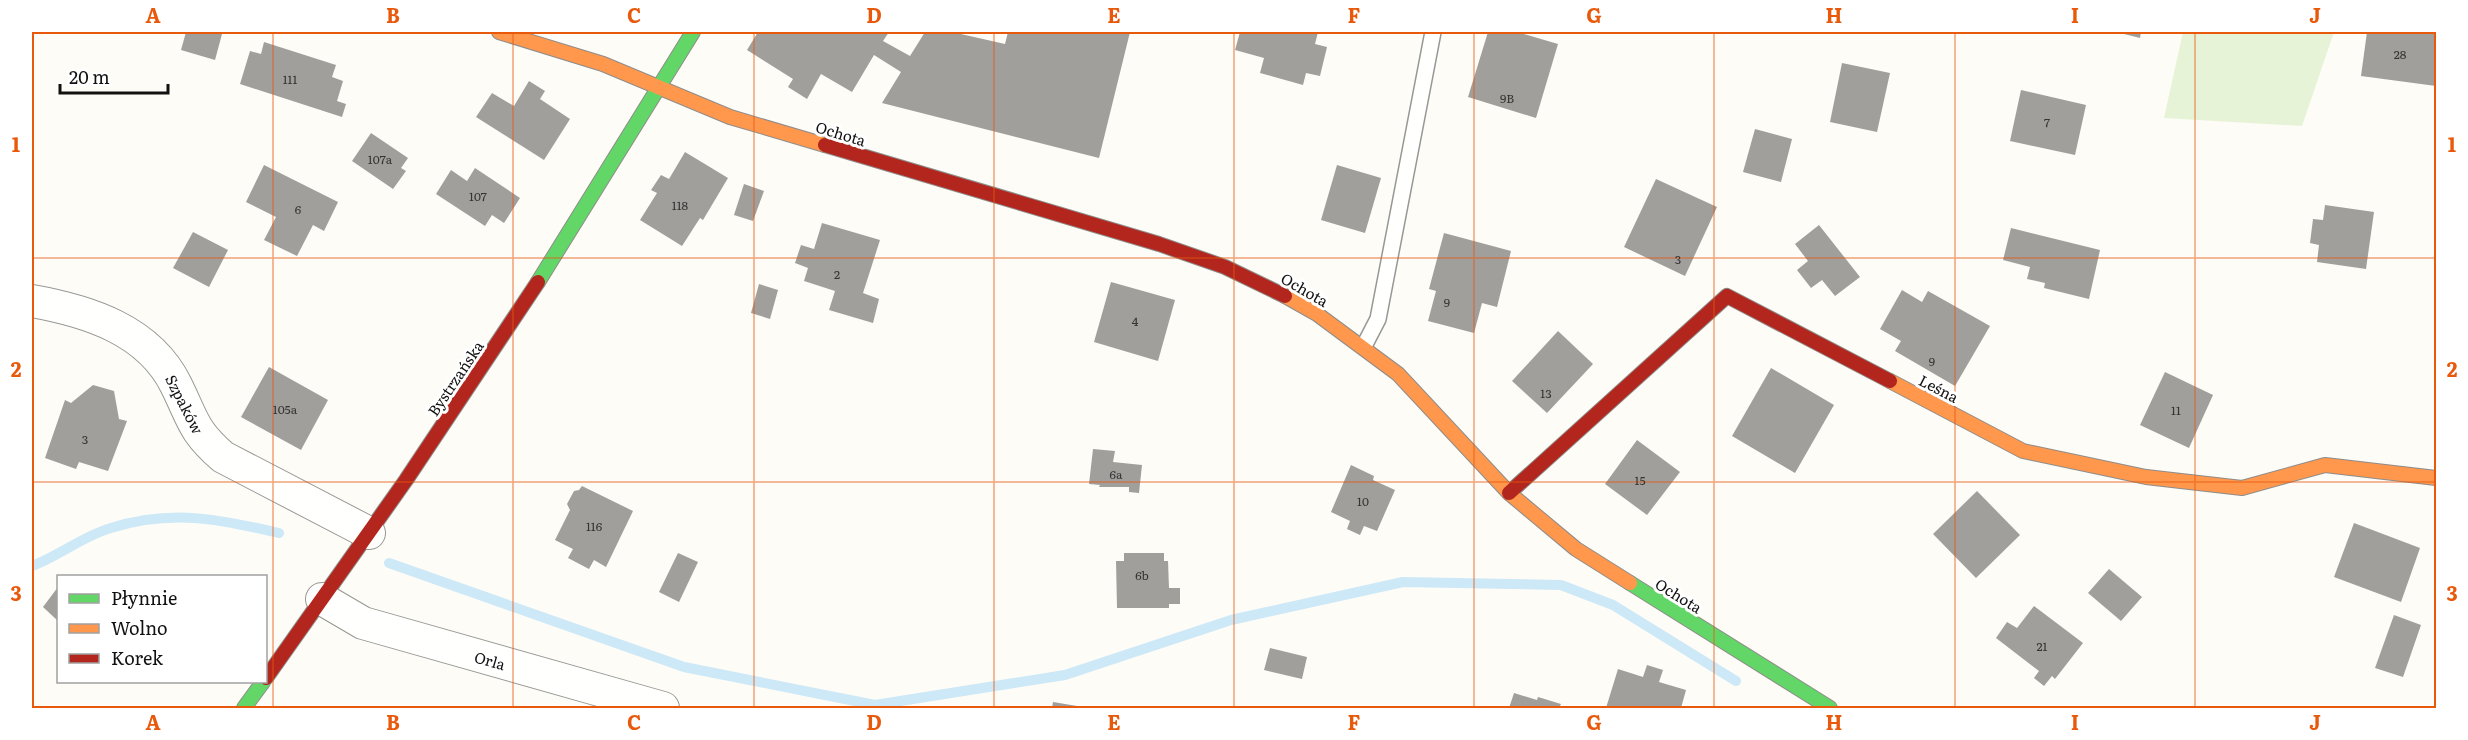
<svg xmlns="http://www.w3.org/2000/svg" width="2468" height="740" font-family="Literata,serif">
	<rect width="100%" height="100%" fill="#fdfcf7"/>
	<!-- green -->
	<path fill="#e7f3d7" d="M 2183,32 L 2334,32 L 2302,126 L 2164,118 Z"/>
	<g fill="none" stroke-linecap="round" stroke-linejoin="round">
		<!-- stream -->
		<g stroke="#cde8f7" stroke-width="10">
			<path d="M 389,563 L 684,667 L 875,705 L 1065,675 L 1231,620 L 1403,582 L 1561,585 L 1613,605 L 1736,681"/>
			<path d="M 32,566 C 59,556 83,536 111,528 C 171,509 219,519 279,533"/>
		</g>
	</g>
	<!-- building -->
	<g fill="#a19f9c">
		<path d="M 186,32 L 222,34 L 215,60 L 181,50 Z"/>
		<path d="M 758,32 L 889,32 L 883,41 L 910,56 L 925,32 L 952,32 L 1005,44 L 1008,32 L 1130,32 L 1099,158 L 882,103 L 901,72 L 874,55 L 852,92 L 821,74 L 807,99 L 788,87 L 793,79 L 747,50 Z"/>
		<path d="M 1240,32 L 1318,32 L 1315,44 L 1327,47 L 1320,76 L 1306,73 L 1303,85 L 1260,73 L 1264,58 L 1235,50 Z"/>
		<path d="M 1488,32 L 1517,32 L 1558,44 L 1536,118 L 1468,97 Z"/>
		<path d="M 2116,32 L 2141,32 L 2140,38 Z"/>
		<path d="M 2367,32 L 2436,32 L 2436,86 L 2361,76 Z"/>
		<path d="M 264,42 L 336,65 L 332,77 L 343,81 L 337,101 L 346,104 L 342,117 L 240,84 L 250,51 L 261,54 Z"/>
		<path d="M 1842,63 L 1890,73 L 1877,132 L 1830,122 Z"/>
		<path d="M 529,81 L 545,91 L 540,99 L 570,119 L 544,160 L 476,117 L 492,93 L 514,106 Z"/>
		<path d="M 2021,90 L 2086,105 L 2075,155 L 2010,141 Z"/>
		<path d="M 1755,129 L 1792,139 L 1781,182 L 1743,172 Z"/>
		<path d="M 371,133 L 408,158 L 401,168 L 406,171 L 393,189 L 352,161 Z"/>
		<path d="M 685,152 L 728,178 L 703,220 L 700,218 L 682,246 L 640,220 L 657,193 L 651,190 L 661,175 L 669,179 Z"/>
		<path d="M 264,165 L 338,202 L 324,231 L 313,225 L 297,256 L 264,240 L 276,217 L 246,202 Z"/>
		<path d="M 1337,165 L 1381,178 L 1365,233 L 1321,220 Z"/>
		<path d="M 475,168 L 520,198 L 504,223 L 492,215 L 485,226 L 436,194 L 451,170 L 467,181 Z"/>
		<path d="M 1656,179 L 1717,207 L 1685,276 L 1624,247 Z"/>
		<path d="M 744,184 L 764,191 L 753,221 L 734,215 Z"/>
		<path d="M 2325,205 L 2374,212 L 2366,269 L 2317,262 L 2319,245 L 2310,243 L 2313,219 L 2323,220 Z"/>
		<path d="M 822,223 L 880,240 L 863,293 L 879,299 L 873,323 L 829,310 L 835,291 L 804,281 L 808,268 L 795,263 L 801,245 L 814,249 Z"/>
		<path d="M 1819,225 L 1860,277 L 1835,296 L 1822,280 L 1811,288 L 1797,270 L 1808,261 L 1795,244 Z"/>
		<path d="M 2011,228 L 2100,250 L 2089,299 L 2044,288 L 2045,283 L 2027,279 L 2030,267 L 2003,260 Z"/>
		<path d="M 193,232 L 228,250 L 209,287 L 173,268 Z"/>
		<path d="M 1444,233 L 1511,251 L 1497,307 L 1482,303 L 1474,333 L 1428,321 L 1436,291 L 1429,289 Z"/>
		<path d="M 1111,282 L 1175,300 L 1158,361 L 1094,342 Z"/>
		<path d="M 759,284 L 778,290 L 770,319 L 751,313 Z"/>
		<path d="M 1902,290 L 1922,302 L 1928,291 L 1990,326 L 1955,386 L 1895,351 L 1901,341 L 1880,329 Z"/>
		<path d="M 1558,331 L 1593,364 L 1547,413 L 1512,381 Z"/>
		<path d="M 269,367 L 328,400 L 301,450 L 241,417 Z"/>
		<path d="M 1771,368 L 1834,405 L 1795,473 L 1732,436 Z"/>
		<path d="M 2165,372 L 2213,395 L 2189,448 L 2140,425 Z"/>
		<path d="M 93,385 L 114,391 L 119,419 L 127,421 L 108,471 L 79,462 L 76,469 L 45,458 L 65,400 L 71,403 Z"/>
		<path d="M 1637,440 L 1680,472 L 1647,515 L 1605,484 Z"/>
		<path d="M 1093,449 L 1115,451 L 1113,462 L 1142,465 L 1139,493 L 1129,492 L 1129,487 L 1099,487 L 1100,485 L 1089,484 Z"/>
		<path d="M 1351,465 L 1374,476 L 1373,480 L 1395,490 L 1377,531 L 1364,526 L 1360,535 L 1347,529 L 1350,521 L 1331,512 Z"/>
		<path d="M 582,486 L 633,511 L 606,567 L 594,560 L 589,569 L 568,558 L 573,549 L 555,540 L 570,510 L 567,504 L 574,491 L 579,490 Z"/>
		<path d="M 1977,491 L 2020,535 L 1976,578 L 1933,534 Z"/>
		<path d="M 2354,523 L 2420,548 L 2401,602 L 2334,577 Z"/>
		<path d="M 678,553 L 698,562 L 679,602 L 659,592 Z"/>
		<path d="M 1124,553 L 1164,553 L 1164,561 L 1168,561 L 1169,588 L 1180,588 L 1180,604 L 1169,604 L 1169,608 L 1117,608 L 1116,561 L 1124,561 Z"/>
		<path d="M 2109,569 L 2142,597 L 2121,621 L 2088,593 Z"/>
		<path d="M 58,587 L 58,621 L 43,607 Z"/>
		<path d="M 2034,606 L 2083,643 L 2055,679 L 2052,676 L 2044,686 L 2034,678 L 2039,671 L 1996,638 L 2007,622 L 2017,628 Z"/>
		<path d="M 2394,615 L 2421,625 L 2403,677 L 2375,668 Z"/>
		<path d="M 1270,648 L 1307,657 L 1302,679 L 1264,670 Z"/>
		<path d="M 1647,665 L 1663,670 L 1659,682 L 1686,690 L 1681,708 L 1606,708 L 1618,669 L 1643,677 Z"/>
		<path d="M 1514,693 L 1537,700 L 1538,697 L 1561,704 L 1559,708 L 1509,708 Z"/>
		<path d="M 1053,702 L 1083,707 L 1083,708 L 1052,708 Z"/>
	</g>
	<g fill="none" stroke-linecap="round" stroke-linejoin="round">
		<defs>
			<path id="lane" d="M 1364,346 L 1378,319 L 1433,32"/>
			<g id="street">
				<path d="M 32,301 C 88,311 149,330 176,385 C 193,419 192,430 223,457 L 369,533"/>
				<path d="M 322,599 L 363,623 L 663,708"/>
			</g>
			<g id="fast">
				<path d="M 538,282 L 693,32"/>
				<path d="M 1630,583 L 1830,708"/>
				<path d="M 244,708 L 263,682"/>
			</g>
			<g id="slow">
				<path d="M 499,32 L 603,64 L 730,117 L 825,145"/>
				<path d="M 1285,296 L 1317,314 L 1398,374 L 1509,493 L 1576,549 L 1630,583"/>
				<path d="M 1890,381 L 2023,451 L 2146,477 L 2242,488 L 2325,465 L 2436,478"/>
			</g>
			<g id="jam">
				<path d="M 825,145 L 1159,244 L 1225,267 L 1285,296"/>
				<path d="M 1509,493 L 1727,296 L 1890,381"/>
				<path d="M 266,678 L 406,480 L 538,282"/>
			</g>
		</defs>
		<!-- lane casing -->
		<use href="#lane" stroke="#979795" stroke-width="18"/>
		<!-- street casing -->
		<use href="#street" stroke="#979795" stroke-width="34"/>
		<!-- fast casing -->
		<use href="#fast" stroke="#8e8d8b" stroke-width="16"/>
		<!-- slow casing -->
		<use href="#slow" stroke="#8e8d8b" stroke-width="16"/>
		<!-- jam casing -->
		<use href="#jam" stroke="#8e8d8b" stroke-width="16"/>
		<!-- lane -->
		<use href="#lane" stroke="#fffffe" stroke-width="15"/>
		<!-- street -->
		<use href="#street" stroke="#fffffe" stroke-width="32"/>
		<!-- fast -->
		<use href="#fast" stroke="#63d668" stroke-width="14"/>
		<!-- slow -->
		<use href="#slow" stroke="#ff974d" stroke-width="14"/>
		<!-- jam -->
		<use href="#jam" stroke="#b3261e" stroke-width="14"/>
	</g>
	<!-- grid -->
	<path fill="none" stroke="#e8590c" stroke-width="1.5" stroke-opacity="0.55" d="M 273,32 L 273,708M 513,32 L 513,708M 754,32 L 754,708M 994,32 L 994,708M 1234,32 L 1234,708M 1474,32 L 1474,708M 1714,32 L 1714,708M 1955,32 L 1955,708M 2195,32 L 2195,708M 32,258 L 2436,258M 32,482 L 2436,482"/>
	<g text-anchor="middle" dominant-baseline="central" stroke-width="6" stroke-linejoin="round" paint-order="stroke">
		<!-- number labels -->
		<g font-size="12" fill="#353434">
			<text x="2400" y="54">28</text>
			<text x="290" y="79">111</text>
			<text x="1507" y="98">9B</text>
			<text x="2047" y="122">7</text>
			<text x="380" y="159">107a</text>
			<text x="478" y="196">107</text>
			<text x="680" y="205">118</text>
			<text x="298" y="209">6</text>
			<text x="1678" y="259">3</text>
			<text x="837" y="274">2</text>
			<text x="1447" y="302">9</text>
			<text x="1135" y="321">4</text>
			<text x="1932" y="361">9</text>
			<text x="1546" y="393">13</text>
			<text x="285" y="409">105a</text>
			<text x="2176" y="410">11</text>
			<text x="85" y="439">3</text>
			<text x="1116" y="474">6a</text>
			<text x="1640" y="480">15</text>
			<text x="1363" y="501">10</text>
			<text x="594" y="526">116</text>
			<text x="1142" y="575">6b</text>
			<text x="2042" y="646">21</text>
		</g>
		<!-- street labels -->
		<g font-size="15" fill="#111" stroke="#fff">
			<text transform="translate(841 133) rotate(17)">Ochota</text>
			<text transform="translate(1305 289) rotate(30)">Ochota</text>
			<text transform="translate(455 378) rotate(-56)">Bystrzańska</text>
			<text transform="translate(1939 388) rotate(27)">Leśna</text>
			<text transform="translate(185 404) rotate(63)">Szpaków</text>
			<text transform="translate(1679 595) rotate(32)">Ochota</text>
			<text transform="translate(490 660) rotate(16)">Orla</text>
		</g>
	</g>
	<!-- border -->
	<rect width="2468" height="740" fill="none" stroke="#ffffff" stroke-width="66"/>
	<!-- legend -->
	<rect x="57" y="575" width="210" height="108" fill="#ffffff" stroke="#a0a0a0" stroke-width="1.5"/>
	<rect x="69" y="594" width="30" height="9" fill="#63d668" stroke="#a0a0a0" stroke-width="1.5"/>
	<text x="111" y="605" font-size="18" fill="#111111">Płynnie</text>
	<rect x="69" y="624" width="30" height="9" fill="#ff974d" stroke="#a0a0a0" stroke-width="1.5"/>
	<text x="111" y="635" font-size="18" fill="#111111">Wolno</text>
	<rect x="69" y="654" width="30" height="9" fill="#b3261e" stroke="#a0a0a0" stroke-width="1.5"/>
	<text x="111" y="665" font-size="18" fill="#111111">Korek</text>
	<!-- scale -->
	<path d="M60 84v9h108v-9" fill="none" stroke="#111111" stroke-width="3"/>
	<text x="69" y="84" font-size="18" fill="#111111" stroke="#ffffff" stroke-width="4.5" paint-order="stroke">20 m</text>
	<rect x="33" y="33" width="2402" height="674" fill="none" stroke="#e8590c" stroke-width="2"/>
	<g font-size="20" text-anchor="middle" font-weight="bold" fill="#e8590c">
		<text x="153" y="23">A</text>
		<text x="393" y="23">B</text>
		<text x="634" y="23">C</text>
		<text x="874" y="23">D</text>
		<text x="1114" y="23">E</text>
		<text x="1354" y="23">F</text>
		<text x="1594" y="23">G</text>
		<text x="1834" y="23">H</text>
		<text x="2075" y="23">I</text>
		<text x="2315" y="23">J</text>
		<text x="16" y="152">1</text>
		<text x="2452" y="152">1</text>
		<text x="16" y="377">2</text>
		<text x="2452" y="377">2</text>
		<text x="16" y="601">3</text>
		<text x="2452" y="601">3</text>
		<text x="153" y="730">A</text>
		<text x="393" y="730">B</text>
		<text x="634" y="730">C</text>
		<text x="874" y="730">D</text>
		<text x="1114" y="730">E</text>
		<text x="1354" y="730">F</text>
		<text x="1594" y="730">G</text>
		<text x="1834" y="730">H</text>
		<text x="2075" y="730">I</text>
		<text x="2315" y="730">J</text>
	</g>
</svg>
